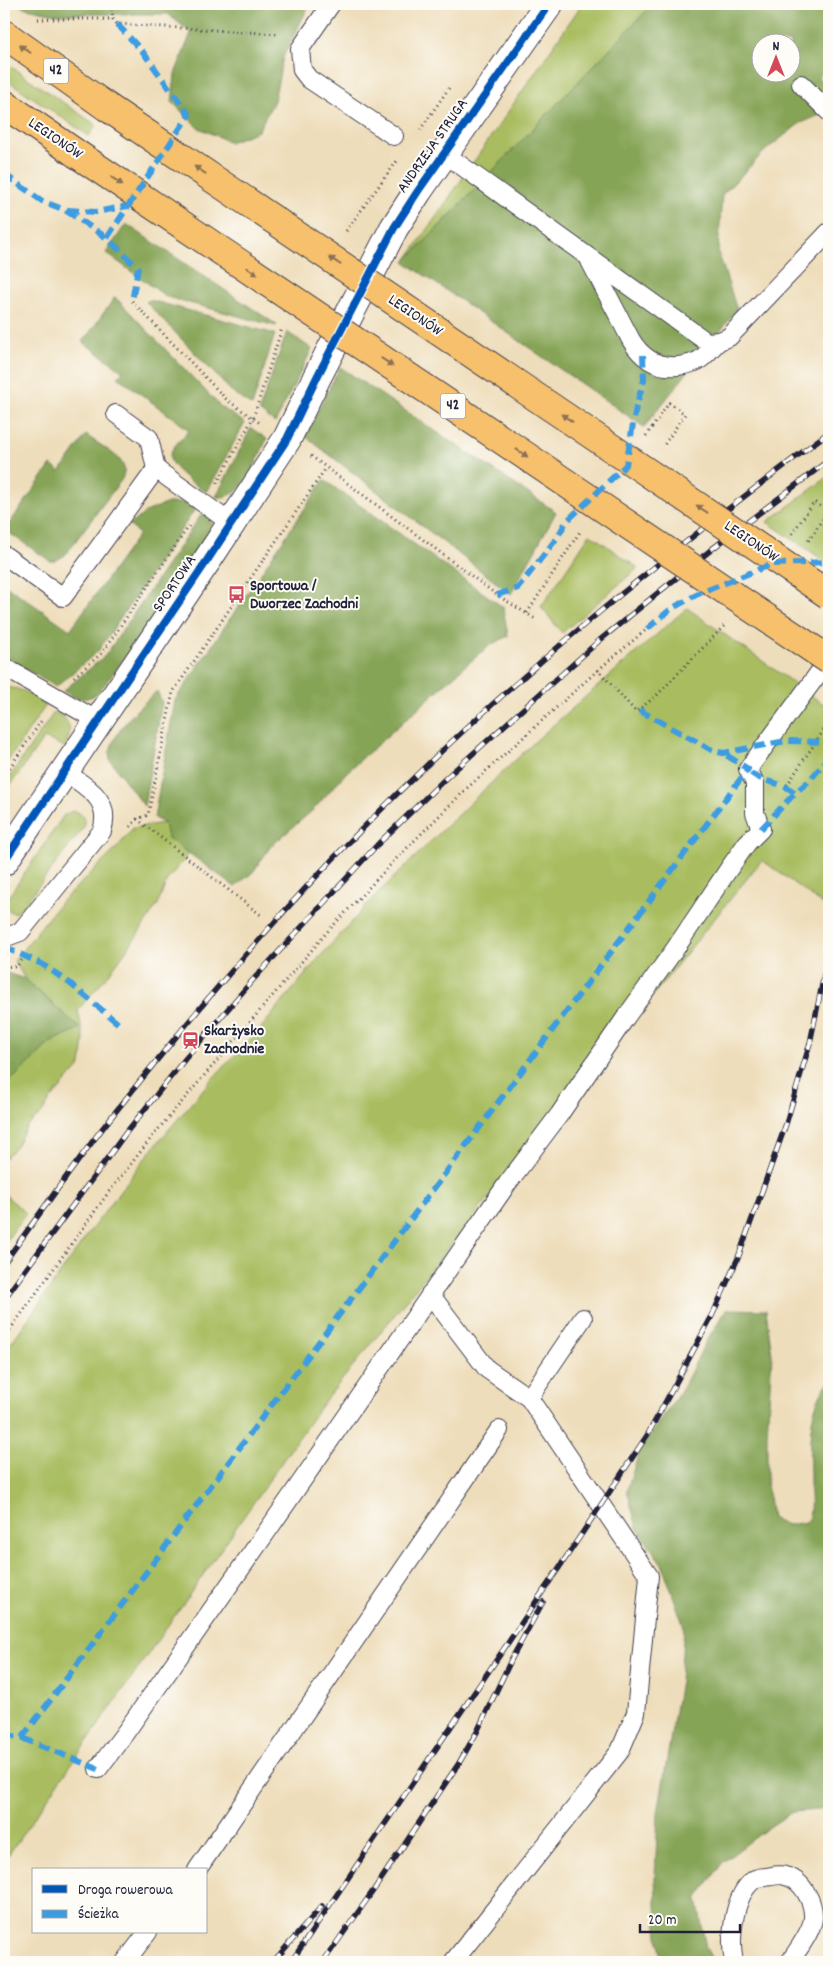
<svg xmlns="http://www.w3.org/2000/svg" width="833" height="1966" font-family="Dekko,sans-serif">
	<rect width="100%" height="100%" fill="#fdfcf7"/>
	<filter id="ink" filterUnits="userSpaceOnUse"><feTurbulence type="fractalNoise" baseFrequency=".02" numOctaves="2"/><feDisplacementMap in="SourceGraphic" scale="10" xChannelSelector="R" yChannelSelector="G"/><feConvolveMatrix kernelMatrix="1 2 1 2 8 2 1 2 1" color-interpolation-filters="sRGB"/></filter>
	<filter id="wash" filterUnits="userSpaceOnUse"><feTurbulence type="fractalNoise" baseFrequency=".0096" numOctaves="4" result="noise"/><feDisplacementMap in="SourceGraphic" scale="20" xChannelSelector="R" yChannelSelector="G"/><feGaussianBlur stdDeviation="1.12" result="paint"/><feColorMatrix in="noise" values="0 0 0 0 0 0 0 0 0 0 0 0 0 0 0 0 0 1.4 0 .05"/><feComposite in="paint" operator="in"/></filter>
	<g filter="url(#wash)">
		<rect width="100%" height="100%" fill="#eeddba"/>
		<!-- green -->
		<g fill="#a9bd61" stroke="#66704e">
			<path d="M 582,4 L 653,4 L 405,262 Z"/>
			<path d="M 4,62 L 96,125 L 89,136 L 4,78 Z"/>
			<path d="M 829,476 L 829,564 L 767,522 Z"/>
			<path d="M 590,534 L 638,568 L 562,633 L 541,607 Z"/>
			<path d="M 687,608 L 829,708 L 829,895 L 822,904 L 762,860 L 320,1407 L 4,1861 L 4,1353 L 88,1234 L 149,1153 L 211,1080 L 261,1028 L 317,960 L 377,894 L 471,802 L 542,735 Z"/>
			<path d="M 4,688 C 21,686 33,696 46,705 L 4,767 Z"/>
			<path d="M 55,711 C 71,721 73,729 65,747 L 44,738 L 4,794 L 4,785 Z"/>
			<path d="M 72,811 C 81,811 86,818 84,827 L 21,909 L 14,913 L 9,911 L 5,903 L 7,899 L 64,815 Z"/>
			<path d="M 164,823 L 167,837 L 189,854 L 167,880 L 158,904 L 136,937 L 108,975 L 78,1010 L 84,1040 L 81,1065 L 50,1100 L 42,1113 L 27,1126 L 16,1146 L 4,1159 L 4,1085 L 19,1073 L 51,1042 L 80,1028 L 25,979 L 14,961 L 59,904 L 115,850 L 133,828 Z"/>
			<path d="M 4,1194 L 26,1213 L 4,1244 Z"/>
		</g>
		<!-- forest -->
		<g fill="#86a457" stroke="#546349" fill-rule="evenodd">
			<path d="M 19,4 L 310,4 L 283,57 L 274,101 L 258,131 L 230,142 L 199,128 L 172,102 L 175,74 L 191,33 L 168,14 L 56,14 L 22,7 Z"/>
			<path d="M 653,4 L 829,4 L 829,68 L 818,77 L 829,90 L 829,111 L 799,124 L 766,150 L 722,195 L 718,251 L 737,310 L 644,427 L 405,262 ZM 760,42 L 790,42 L 790,72 L 760,72 Z"/>
			<path d="M 126,224 L 277,325 L 276,326 L 167,297 L 106,253 Z"/>
			<path d="M 115,297 L 221,407 L 245,423 L 206,492 C 197,486 168,467 170,456 C 171,447 184,437 189,430 L 118,377 L 123,371 L 83,342 Z"/>
			<path d="M 150,300 L 275,334 L 252,406 L 235,395 L 146,302 Z"/>
			<path d="M 287,332 L 312,349 L 275,423 L 259,411 Z"/>
			<path d="M 340,367 L 556,512 L 511,594 L 305,436 Z"/>
			<path d="M 251,428 L 267,439 C 256,460 246,500 216,497 Z"/>
			<path d="M 86,435 C 95,442 116,453 122,463 C 126,468 124,473 122,479 L 65,555 L 55,561 L 50,561 L 5,530 L 51,465 L 60,472 Z"/>
			<path d="M 324,480 L 503,607 L 508,636 L 492,644 L 465,666 L 346,773 L 313,810 L 271,846 L 253,872 L 235,887 L 167,837 L 164,823 L 154,818 L 175,700 Z"/>
			<path d="M 168,503 L 182,503 L 196,508 L 98,651 L 56,687 L 4,656 L 4,584 L 70,630 L 139,534 L 129,525 L 148,511 Z"/>
			<path d="M 203,512 L 210,519 L 214,529 L 156,618 L 98,693 C 85,702 76,699 63,691 L 105,656 Z"/>
			<path d="M 157,691 L 162,703 L 144,806 L 110,760 C 106,737 141,705 157,691 Z"/>
			<path d="M 4,972 L 25,979 L 80,1028 L 51,1042 L 19,1073 L 4,1085 Z"/>
			<path d="M 727,1309 L 766,1310 L 772,1354 L 767,1435 L 767,1483 L 772,1518 L 787,1525 L 807,1522 C 813,1505 809,1500 810,1484 C 810,1451 806,1410 828,1383 L 829,1384 L 829,1809 L 792,1812 L 765,1830 L 723,1862 L 697,1899 L 706,1948 L 714,1962 L 662,1962 L 657,1928 L 655,1877 L 658,1813 L 680,1681 L 684,1627 L 662,1564 L 637,1528 L 627,1490 L 640,1449 L 683,1388 L 706,1341 Z"/>
		</g>
	</g>
	<g filter="url(#ink)">
		<g fill="none" stroke-linecap="round" stroke-linejoin="round">
			<defs>
				<g id="service">
					<path d="M 331,4 L 300,49 L 302,70 L 309,79 L 394,136"/>
					<path d="M 801,84 L 829,112"/>
					<path d="M 445,154 L 707,342 L 719,341 L 729,337 L 829,232"/>
					<path d="M 590,261 L 631,340 C 643,360 660,370 684,365 C 690,364 697,362 702,358 C 708,353 713,346 719,341"/>
					<path d="M 116,414 L 149,438 L 156,469"/>
					<path d="M 4,555 L 63,597 L 156,469 L 232,524"/>
					<path d="M 4,667 L 98,721"/>
					<path d="M 4,938 L 20,932 L 102,831 C 112,799 87,788 64,771"/>
					<path d="M 430,1294 L 487,1369 L 529,1398 L 649,1576 L 636,1713 L 620,1751 L 453,1962"/>
					<path d="M 529,1398 L 583,1318"/>
					<path d="M 98,1769 L 125,1733 L 270,1527 L 507,1184 L 559,1115 L 626,1017 L 675,949 L 728,870 L 747,843 L 761,829 L 755,813 L 755,783 L 748,769 L 829,659"/>
					<path d="M 197,1870 L 499,1430"/>
					<path d="M 125,1962 L 148,1932"/>
					<path d="M 734,1962 C 729,1939 733,1894 755,1879 C 758,1878 763,1877 766,1877 C 772,1876 780,1874 785,1876 C 802,1879 814,1902 813,1918 C 812,1932 797,1950 790,1962"/>
				</g>
				<path id="minor" d="M 4,861 L 208,559 L 287,439 L 318,375 L 394,228 L 418,191 L 549,4"/>
				<g id="primary">
					<path d="M 4,34 L 107,107"/>
					<path d="M 4,104 L 77,154"/>
				</g>
			</defs>
			<!-- service casing -->
			<use href="#service" stroke="#413e4e" stroke-width="20"/>
			<!-- minor casing -->
			<use href="#minor" stroke="#413e4e" stroke-width="30"/>
			<!-- primary casing -->
			<use href="#primary" stroke="#413e4e" stroke-width="30"/>
			<!-- path -->
			<g stroke="#413e4e" stroke-width="3" stroke-dasharray="1 4" stroke-linecap="butt">
				<path d="M 111,4 L 113,19 L 117,24 L 278,34"/>
				<path d="M 38,19 L 113,19"/>
				<path d="M 420,130 L 449,88"/>
				<path d="M 346,231 L 397,161"/>
				<path d="M 132,301 L 227,400 L 260,423"/>
				<path d="M 646,436 L 669,403 L 685,414 L 664,445"/>
				<path d="M 311,456 L 497,595 L 537,620"/>
				<path d="M 217,483 L 253,418 L 282,328"/>
				<path d="M 792,534 L 814,502 L 828,511 L 807,543"/>
				<path d="M 527,613 L 581,530"/>
				<path d="M 598,670 L 647,629"/>
				<path d="M 74,677 L 102,653 L 189,526"/>
				<path d="M 4,776 L 42,720"/>
				<path d="M 787,785 L 829,722"/>
				<path d="M 137,819 L 262,916"/>
				<path d="M 130,827 L 137,819 L 148,815 L 173,692 L 326,468"/>
				<path d="M 4,966 L 16,967 L 22,960"/>
				<path d="M 4,1338 L 108,1193 L 156,1132 L 328,931 L 395,860 L 465,790 L 598,670 L 636,712 L 657,695 L 724,626"/>
			</g>
			<!-- service -->
			<use href="#service" stroke="#fff" stroke-width="18"/>
			<!-- minor -->
			<use href="#minor" stroke="#fff" stroke-width="28"/>
			<!-- primary -->
			<use href="#primary" stroke="#f7c06c" stroke-width="28"/>
			<defs>
				<g id="rail">
					<path d="M 4,1263 C 39,1215 73,1166 109,1120 C 188,1020 271,921 361,830 C 505,683 665,555 829,432"/>
					<path d="M 4,1299 L 125,1134 L 185,1059 L 251,982 L 378,844 L 448,776 L 600,640 L 712,549 L 829,460"/>
					<path d="M 273,1962 L 322,1906"/>
					<path d="M 291,1962 L 567,1556 L 648,1434 L 712,1316 L 738,1258 L 786,1124 L 810,1043 L 829,951"/>
					<path d="M 323,1962 L 380,1881 L 459,1763 L 477,1732 L 512,1658 L 543,1602"/>
				</g>
			</defs>
			<!-- rail casing -->
			<use href="#rail" stroke="#22223b" stroke-width="5.5"/>
			<!-- rail -->
			<use href="#rail" stroke="#fdfcf7" stroke-width="4" stroke-dasharray="11" stroke-linecap="butt"/>
			<defs>
				<g id="primary-bridge">
					<path d="M 107,107 L 829,595"/>
					<path d="M 77,154 L 829,660"/>
				</g>
			</defs>
			<!-- primary-bridge casing -->
			<use href="#primary-bridge" stroke="#413e4e" stroke-width="30" stroke-linecap="butt"/>
			<!-- primary-bridge -->
			<use href="#primary-bridge" stroke="#f7c06c" stroke-width="28"/>
			<!-- quiet -->
			<g stroke="#3c9ce2" stroke-width="6" stroke-dasharray="12 6" stroke-linecap="butt">
				<path d="M 117,24 L 143,52 L 189,115 L 107,238 L 138,268 L 132,301"/>
				<path d="M 4,174 L 42,201 L 65,210 L 107,238"/>
				<path d="M 67,210 L 96,212 L 128,206"/>
				<path d="M 497,595 L 518,588 L 557,538 L 566,522 L 626,465 L 636,407 L 644,380 L 643,355"/>
				<path d="M 647,629 L 671,609 L 698,594 L 772,564 L 829,562"/>
				<path d="M 639,710 L 712,750 L 723,753 L 786,741 L 829,742"/>
				<path d="M 751,773 C 765,784 782,781 795,793 L 810,780 L 829,757"/>
				<path d="M 761,829 L 795,793"/>
				<path d="M 4,947 L 42,964 L 67,981 L 120,1025"/>
				<path d="M 4,1734 L 22,1738 L 98,1769"/>
				<path d="M 22,1738 L 748,769 L 723,753"/>
			</g>
			<defs>
				<path id="cycleway" d="M 4,861 L 208,559 L 287,439 L 318,375 L 394,228 L 418,191 L 549,4"/>
			</defs>
			<!-- cycleway casing -->
			<use href="#cycleway" stroke="#fdfcf7" stroke-width="11"/>
			<!-- cycleway -->
			<use href="#cycleway" stroke="#0057b8" stroke-width="8"/>
		</g>
		<!-- one-way arrows -->
		<defs><path id="oneway-solid" d="M-6-.8H1V-3.2L6.5 0L1 3.2V.8H-6Z" transform="scale(1.25)"/></defs>
		<g fill="#8c7154">
			<use href="#oneway-solid" transform="translate(25 49) rotate(-145)"/>
			<use href="#oneway-solid" transform="translate(200 170) rotate(-146)"/>
			<use href="#oneway-solid" transform="translate(117 181) rotate(34)"/>
			<use href="#oneway-solid" transform="translate(335 261) rotate(-146)"/>
			<use href="#oneway-solid" transform="translate(252 271) rotate(34)"/>
			<use href="#oneway-solid" transform="translate(387 362) rotate(34)"/>
			<use href="#oneway-solid" transform="translate(567 418) rotate(-146)"/>
			<use href="#oneway-solid" transform="translate(522 453) rotate(34)"/>
			<use href="#oneway-solid" transform="translate(702 509) rotate(-146)"/>
		</g>
	</g>
	<!-- icons -->
	<defs>
		<symbol id="bus-bare" viewBox="-9 -9 18 18"><path d="M-5-6H5V4H4V6H2V4H-2V6H-4V4H-5ZM-3.5-4V0h7V-4ZM-3.5 1.2v1.5H-2V1.2ZM2 1.2v1.5H3.5V1.2Z" fill="#d1495b" stroke="#fdfcf7" stroke-width="2.5" paint-order="stroke"/></symbol>
		<symbol id="station-bare" viewBox="-9 -9 18 18"><path d="M-3-6H3Q5-6 5-4V2Q5 4 3 4L4.5 6H3L1.5 4h-3L-3 6H-4.5L-3 4Q-5 4-5 2V-4Q-5-6-3-6ZM-3.5-4v3h7v-3ZM-3.5 1v1.5H-2V1ZM2 1v1.5H3.5V1Z" fill="#d1495b" stroke="#fdfcf7" stroke-width="2.5" paint-order="stroke"/></symbol>
	</defs>
	<g fill-rule="evenodd">
		<use href="#bus-bare" x="224" y="582" width="25" height="25"/>
		<use href="#station-bare" x="178" y="1028" width="25" height="25"/>
	</g>
	<g text-anchor="middle" dominant-baseline="central" stroke-width="4" stroke-linejoin="round" paint-order="stroke">
		<!-- shield labels -->
		<g fill="#fdfcf7" stroke="#646373" stroke-width="1">
			<rect x="43.5" y="58.5" width="25" height="25" rx="4"/>
			<rect x="440.5" y="393.5" width="25" height="25" rx="4"/>
		</g>
		<g font-size="15" font-weight="bold" fill="#22223b">
			<text x="56" y="71">42</text>
			<text x="453" y="406">42</text>
		</g>
		<!-- street labels -->
		<g font-size="16" fill="#22223b" stroke="#fdfcf7">
			<text transform="translate(55 139) rotate(34)">LEGIONÓW</text>
			<text transform="translate(433 146) rotate(-55)">ANDRZEJA STRUGA</text>
			<text transform="translate(415 316) rotate(34)">LEGIONÓW</text>
			<text transform="translate(751 542) rotate(34)">LEGIONÓW</text>
			<text transform="translate(175 584) rotate(-56)">SPORTOWA</text>
		</g>
		<!-- poi labels -->
		<g font-size="16" font-weight="bold" fill="#22223b" stroke="#fdfcf7" text-anchor="start">
			<text x="250" y="586">Sportowa /<tspan x="250" dy="18">Dworzec Zachodni</tspan></text>
			<text x="204" y="1031">Skarżysko<tspan x="204" dy="18">Zachodnie</tspan></text>
		</g>
	</g>
	<!-- margin -->
	<rect width="833" height="1966" fill="none" stroke="#fdfcf7" stroke-width="20"/>
	<!-- legend -->
	<rect x="32" y="1868" width="175" height="65" fill="#fdfcf7" stroke="#a5a5ac"/>
	<rect x="42" y="1885" width="25" height="8" fill="#0057b8" stroke="#a5a5ac"/>
	<text x="78" y="1894" font-size="15" fill="#22223b">Droga rowerowa</text>
	<rect x="42" y="1910" width="25" height="8" fill="#3c9ce2" stroke="#a5a5ac"/>
	<text x="78" y="1918" font-size="15" fill="#22223b">Ścieżka</text>
	<!-- north arrow -->
	<g transform="translate(776 58)"><circle r="24" fill="#fdfcf7" stroke="#a5a5ac"/>
	<path d="M0-4L9 19L0 12L-9 19Z" fill="#d1495b"/>
	<text y="-8" font-size="14" font-weight="bold" text-anchor="middle" fill="#22223b">N</text>
	</g>
	<!-- scale -->
	<path d="M640 1924v8h100v-8" fill="none" stroke="#22223b" stroke-width="2.5"/>
	<text x="648" y="1924" font-size="15" fill="#22223b" stroke="#fdfcf7" stroke-width="4" paint-order="stroke">20 m</text>
</svg>
